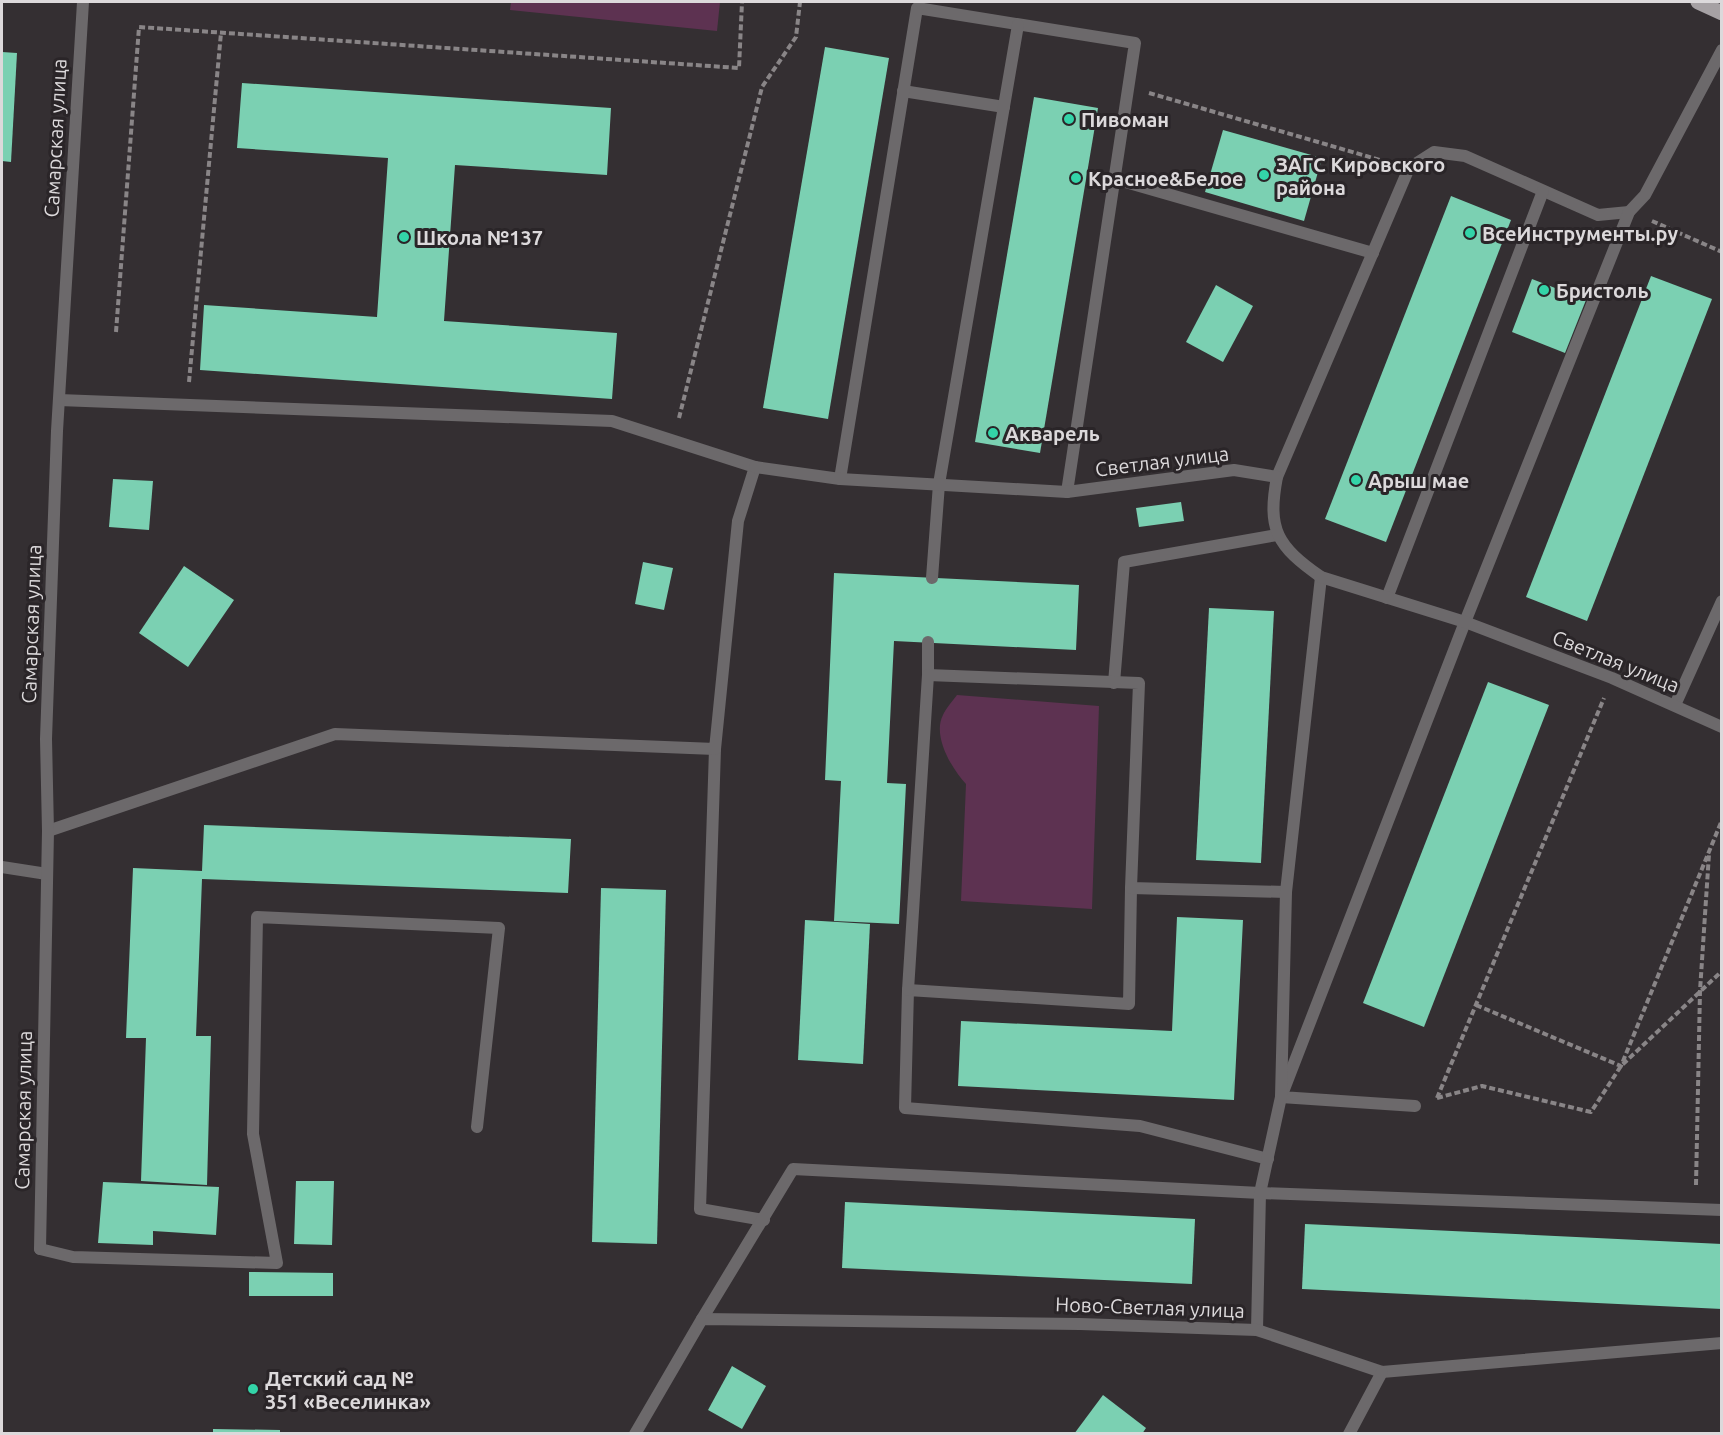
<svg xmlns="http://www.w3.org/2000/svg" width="1723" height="1435" font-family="Ubuntu,sans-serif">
	<rect width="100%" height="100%" fill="#342f32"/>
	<!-- green -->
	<g fill="#5d3251">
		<path d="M 511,2 L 720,2 L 717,31 L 510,10 Z"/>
		<path d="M 957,695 L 1099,706 L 1092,909 L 961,901 L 966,784 C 952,769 932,736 943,715 C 946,708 952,702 957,695 Z"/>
	</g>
	<!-- building -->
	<g fill="#7bd0b2">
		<path d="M 825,47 L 889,58 L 828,419 L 763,408 Z"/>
		<path d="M 2,52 L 17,53 L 11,162 L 2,161 Z"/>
		<path d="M 242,83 L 611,108 L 607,175 L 455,165 L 444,321 L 617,333 L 612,399 L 200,370 L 204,305 L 377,317 L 388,158 L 237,148 Z"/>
		<path d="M 1034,97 L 1098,108 L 1040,453 L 975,442 Z"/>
		<path d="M 1223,130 L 1322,158 L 1304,221 L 1205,192 Z"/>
		<path d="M 1451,196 L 1511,220 L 1386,542 L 1325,519 Z"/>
		<path d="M 1651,276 L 1712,299 L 1587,621 L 1526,597 Z"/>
		<path d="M 1532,279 L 1586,300 L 1565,353 L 1512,332 Z"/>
		<path d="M 1216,285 L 1253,306 L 1223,362 L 1186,342 Z"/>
		<path d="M 113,479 L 153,481 L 149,530 L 109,527 Z"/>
		<path d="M 1181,502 L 1184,521 L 1139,527 L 1136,508 Z"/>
		<path d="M 643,562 L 673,568 L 664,610 L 635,604 Z"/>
		<path d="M 184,566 L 234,600 L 188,667 L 139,633 Z"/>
		<path d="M 834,573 L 1079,585 L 1076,650 L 894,641 L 887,783 L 906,784 L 899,924 L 834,921 L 841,781 L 825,780 Z"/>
		<path d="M 1209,608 L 1274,611 L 1261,863 L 1196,860 Z"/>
		<path d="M 1488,682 L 1549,705 L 1424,1027 L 1363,1003 Z"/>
		<path d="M 204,825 L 571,839 L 568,893 L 202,879 L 196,1036 L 211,1036 L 207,1185 L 141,1181 L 146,1038 L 126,1038 L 133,868 L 202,871 Z"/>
		<path d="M 601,888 L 666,890 L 657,1244 L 592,1242 Z"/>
		<path d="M 1177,917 L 1243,920 L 1234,1100 L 958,1086 L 961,1021 L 1172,1031 Z"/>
		<path d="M 805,920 L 870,924 L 863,1064 L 798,1060 Z"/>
		<path d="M 296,1181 L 334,1181 L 332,1245 L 294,1244 Z"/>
		<path d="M 103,1182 L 219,1187 L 216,1235 L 153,1231 L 153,1245 L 98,1243 Z"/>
		<path d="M 845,1202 L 1195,1219 L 1192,1284 L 842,1268 Z"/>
		<path d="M 1305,1224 L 1722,1244 L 1722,1309 L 1302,1289 Z"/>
		<path d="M 249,1272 L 333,1273 L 333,1296 L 249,1296 Z"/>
		<path d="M 732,1366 L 766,1386 L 742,1429 L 708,1410 Z"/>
		<path d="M 1103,1395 L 1146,1428 L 1142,1434 L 1074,1434 Z"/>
		<path d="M 213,1429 L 280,1430 L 280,1434 L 213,1434 Z"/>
	</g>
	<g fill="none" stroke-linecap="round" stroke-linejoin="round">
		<!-- path -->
		<g stroke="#898587" stroke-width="4" stroke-dasharray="6 3" stroke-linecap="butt">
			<path d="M 1149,93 L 1387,162"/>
			<path d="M 1652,221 L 1722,252"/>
			<path d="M 116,332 L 139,27 L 739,68 L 742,2"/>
			<path d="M 189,382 L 221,33"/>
			<path d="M 679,418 L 762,87 L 796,37 L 800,2"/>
			<path d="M 1476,1005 L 1621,1066 L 1722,820"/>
			<path d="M 1437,1098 L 1604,698"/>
			<path d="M 1437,1098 L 1482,1086 L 1591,1112 L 1621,1066 L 1722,971"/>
			<path d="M 1696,1185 L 1700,991 L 1709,854"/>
		</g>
		<!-- service -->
		<g stroke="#6c696b" stroke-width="12">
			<path d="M 903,91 L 1004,107"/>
			<path d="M 1115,179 L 1373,253"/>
			<path d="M 1277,477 L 1409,168 L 1434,152 L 1465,156 L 1598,215 L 1629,212"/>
			<path d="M 840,479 L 917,8 L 1135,43 L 1067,492"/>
			<path d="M 932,578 L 939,484 L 1018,25"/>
			<path d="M 1387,598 L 1543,191"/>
			<path d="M 928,642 L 928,675"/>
			<path d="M 1114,683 L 1124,562 L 1277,535"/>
			<path d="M 1675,705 L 1722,601"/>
			<path d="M 715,749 L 700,1209 L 764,1220"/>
			<path d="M 48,831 L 335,734 L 715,749 L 738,521 L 755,467 L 612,421 L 59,400"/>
			<path d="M 1131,888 L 1129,1004 L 908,990 L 905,1108 L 1140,1126 L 1268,1159"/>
			<path d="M 908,990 L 928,675 L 1139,683 L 1131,888 L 1286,892"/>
			<path d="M 1415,1106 L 1281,1097 L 1465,622 L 1629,212 L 1645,195 L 1722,50"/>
			<path d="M 40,1249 L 73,1257 L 277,1263 L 253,1134 L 257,917 L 499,928 L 477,1127"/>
			<path d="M 702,1319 L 793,1169 L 1260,1193 L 1281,1097 L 1286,892 L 1321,577"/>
			<path d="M 1257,1330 L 1260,1193 L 1722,1210"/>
		</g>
		<!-- minor -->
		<g stroke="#6c696b" stroke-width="12">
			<path d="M 755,467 L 840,479 L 1067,492 L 1234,470 L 1277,477 C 1267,530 1277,546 1321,577 L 1465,622 L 1612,678 L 1722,727"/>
			<path d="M 2,867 L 47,874"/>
			<path d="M 40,1249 L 48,831 L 46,739 L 57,431 L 83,2"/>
			<path d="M 635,1434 L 702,1319 L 1080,1324 L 1257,1330 L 1382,1372 L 1722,1343"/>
			<path d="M 1349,1434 L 1382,1372"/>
		</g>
		<!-- primary -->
		<path stroke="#a6a1a4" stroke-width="15" d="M 1698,2 L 1722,13"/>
	</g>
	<!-- markers -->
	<g fill="#33d4a8" stroke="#2a2528" stroke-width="2">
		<circle cx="1069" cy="119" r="6"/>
		<circle cx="1264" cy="175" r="6"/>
		<circle cx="1076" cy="178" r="6"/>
		<circle cx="1470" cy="233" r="6"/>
		<circle cx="404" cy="237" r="6"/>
		<circle cx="1544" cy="290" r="6"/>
		<circle cx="993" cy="433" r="6"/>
		<circle cx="1356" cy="480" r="6"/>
		<circle cx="253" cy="1389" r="6"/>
	</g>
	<g text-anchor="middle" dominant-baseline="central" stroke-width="6" stroke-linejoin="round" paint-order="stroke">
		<!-- poi labels -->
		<g font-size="20" font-weight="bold" fill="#dcd9db" stroke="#2a2528" text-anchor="start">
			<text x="1081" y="119">Пивоман</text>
			<text x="1276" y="164">ЗАГС Кировского<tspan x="1276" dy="23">района</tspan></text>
			<text x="1088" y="178">Красное&amp;Белое</text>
			<text x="1482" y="233">ВсеИнструменты.ру</text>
			<text x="416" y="237">Школа №137</text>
			<text x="1556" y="290">Бристоль</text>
			<text x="1005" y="433">Акварель</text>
			<text x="1368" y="480">Арыш мае</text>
			<text x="265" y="1378">Детский сад №<tspan x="265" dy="23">351 «Веселинка»</tspan></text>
		</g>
		<!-- street labels -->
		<g font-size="20" fill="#dcd9db" stroke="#2a2528">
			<text transform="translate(55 138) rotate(-87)">Самарская улица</text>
			<text transform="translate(1162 461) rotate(-7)">Светлая улица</text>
			<text transform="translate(31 624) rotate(-88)">Самарская улица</text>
			<text transform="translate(1616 661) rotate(22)">Светлая улица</text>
			<text transform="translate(23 1110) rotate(-89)">Самарская улица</text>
			<text transform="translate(1150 1307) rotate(2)">Ново-Светлая улица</text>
		</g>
	</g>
	<!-- border -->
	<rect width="1723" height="1435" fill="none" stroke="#dcd9db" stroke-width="6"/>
</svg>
